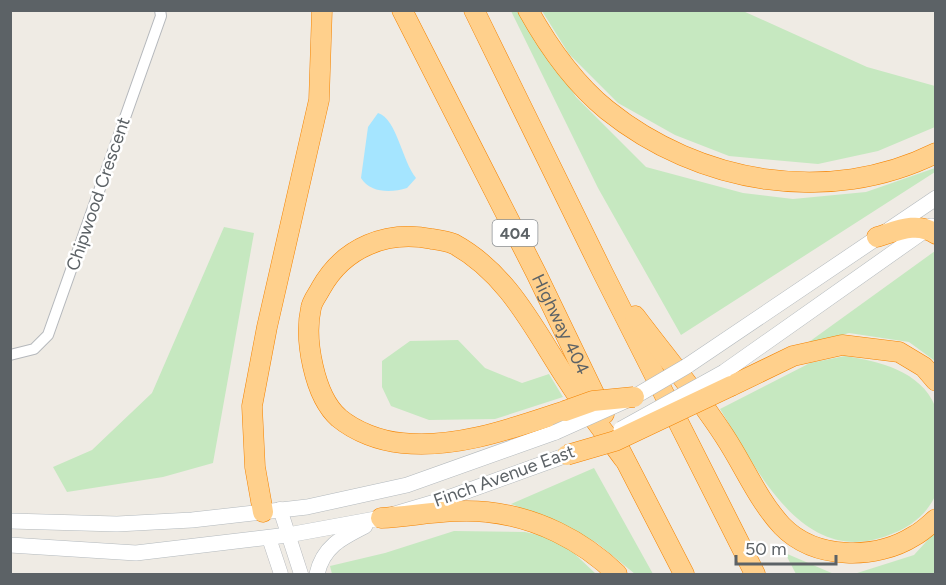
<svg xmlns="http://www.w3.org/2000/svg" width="946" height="585" font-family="Figtree,sans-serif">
	<rect width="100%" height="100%" fill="#efebe4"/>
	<!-- green -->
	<g fill="#c6e8c0">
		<path d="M 511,11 L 522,11 L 576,97 L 646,167 L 743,193 L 793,199 L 866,192 L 935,168 L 935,172 L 681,335 L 598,188 Z"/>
		<path d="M 542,11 L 743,11 L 867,67 L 935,86 L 935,127 L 878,151 L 818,164 L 729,156 L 675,135 L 618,103 L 569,54 Z"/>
		<path d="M 224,227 L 254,233 L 213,463 L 163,477 L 67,492 L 53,467 L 92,450 L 152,393 Z"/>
		<path d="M 935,251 L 935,361 L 909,342 L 849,333 L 802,347 Z"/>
		<path d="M 458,340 L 485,368 L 522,383 L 549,374 L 563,397 L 495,419 L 429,420 L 391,406 L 382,387 L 382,361 L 410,341 Z"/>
		<path d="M 845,356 C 878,361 921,371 935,406 C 939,416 935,479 936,494 C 927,515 909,528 889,535 C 802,569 757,469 720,409 L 810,363 Z"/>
		<path d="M 594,468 L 653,574 L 635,574 L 597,543 L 557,521 L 511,504 Z"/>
		<path d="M 454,531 L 525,532 L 560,540 L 596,574 L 332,574 L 330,566 L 385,553 Z"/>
		<path d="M 935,532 L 935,574 L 854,574 L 914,555 Z"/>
		<path d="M 785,553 L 834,574 L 796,574 Z"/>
	</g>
	<!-- water -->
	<path fill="#a5e5ff" d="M 378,113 C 397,119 402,161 416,178 L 407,188 C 391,193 370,193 361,178 L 368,127 Z"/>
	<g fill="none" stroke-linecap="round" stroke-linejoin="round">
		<defs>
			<path id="minor" d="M 10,355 L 34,349 L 48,335 L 161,16 L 160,10"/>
			<g id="tertiary">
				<path d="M 280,509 L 301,574"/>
				<path d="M 269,538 L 281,574"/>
			</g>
			<g id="secondary">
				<path d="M 687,366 L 936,198"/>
				<path d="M 724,372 L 931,226"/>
				<path d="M 10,521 L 117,524 L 192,520 L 307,507 L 407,485 L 556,432"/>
				<path d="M 10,545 L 136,553 L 288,535 L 381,518 L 442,500 L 567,455"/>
				<path d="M 317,574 C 323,547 341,538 365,526"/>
			</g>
			<g id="motorway">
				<path id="s1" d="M 402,10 L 536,273 L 604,414"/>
				<path d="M 474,10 L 603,273 L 755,574"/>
				<path d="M 528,10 C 548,46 575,84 607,110 C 699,184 829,206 936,153"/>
				<path d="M 877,237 C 897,231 917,221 936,234"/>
				<path d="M 635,316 C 665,356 698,395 725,437 C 744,466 758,500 782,526 C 815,560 876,560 914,536 C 922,532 929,525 936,519"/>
				<path d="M 731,386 L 793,356 L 842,345 L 899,352 L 924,367 L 936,381"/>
				<path d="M 565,411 C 513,428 457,449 402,443 C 380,441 356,432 339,418 C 314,396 304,339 311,308 C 312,301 318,294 321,288 C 344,247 387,230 432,239 C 439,240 447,241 454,244 C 509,274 535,331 568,381 C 585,408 605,433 624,459"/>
				<path d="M 618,446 L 684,574"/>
				<path d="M 263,512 L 255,467 L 252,406 L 267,327 L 319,100 L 322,10"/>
				<path d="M 381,518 C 416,516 453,508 487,512 C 536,517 582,540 617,574"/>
			</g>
		</defs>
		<!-- minor casing -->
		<use href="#minor" stroke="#b5b8bc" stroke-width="12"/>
		<!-- tertiary casing -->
		<use href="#tertiary" stroke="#b5b8bc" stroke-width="15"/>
		<!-- secondary casing -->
		<use href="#secondary" stroke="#b3b9bd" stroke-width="16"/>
		<!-- motorway casing -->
		<use href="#motorway" stroke="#f48300" stroke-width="21"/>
		<!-- minor -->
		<use href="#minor" stroke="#fff" stroke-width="10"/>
		<!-- tertiary -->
		<use href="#tertiary" stroke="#fff" stroke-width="14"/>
		<!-- secondary -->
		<use href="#secondary" stroke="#fff" stroke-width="15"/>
		<!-- motorway -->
		<use href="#motorway" stroke="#ffd08c" stroke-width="20"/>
		<defs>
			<g id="secondary-bridge">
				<path d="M 621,429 L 724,372"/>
				<path d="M 556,432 L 634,397 L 687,366"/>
			</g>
			<g id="motorway-bridge">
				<path d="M 565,411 L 593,401 L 634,397"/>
				<path d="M 567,455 L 615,441 L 731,386"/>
			</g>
		</defs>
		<!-- secondary-bridge casing -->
		<use href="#secondary-bridge" stroke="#b3b9bd" stroke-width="16" stroke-linecap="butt"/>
		<!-- motorway-bridge casing -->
		<use href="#motorway-bridge" stroke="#f48300" stroke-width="21" stroke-linecap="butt"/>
		<!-- secondary-bridge -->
		<use href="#secondary-bridge" stroke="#fff" stroke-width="15"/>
		<!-- motorway-bridge -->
		<use href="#motorway-bridge" stroke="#ffd08c" stroke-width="20"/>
	</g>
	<g text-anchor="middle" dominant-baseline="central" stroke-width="5" stroke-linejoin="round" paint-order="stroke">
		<!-- shield labels -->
		<rect fill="#fff" stroke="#8d9194" stroke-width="1.5" x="492.5" y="220" width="45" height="26" rx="4.5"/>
		<g font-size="16" font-weight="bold" fill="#5c6266">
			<text x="515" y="233">404</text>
		</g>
		<!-- street labels -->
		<g font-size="18" fill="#5c6266" stroke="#fff">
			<text transform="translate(98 194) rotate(-71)">Chipwood Crescent</text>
			<text stroke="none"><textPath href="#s1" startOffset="352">Highway 404</textPath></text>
			<text transform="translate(504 476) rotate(-20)">Finch Avenue East</text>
		</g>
	</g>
	<!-- border -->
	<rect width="946" height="585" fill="none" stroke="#5c6266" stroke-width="24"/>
	<!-- scale -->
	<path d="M736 555v9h100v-9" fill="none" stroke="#5c6266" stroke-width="3"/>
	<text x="745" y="555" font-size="18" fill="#5c6266" stroke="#ffffff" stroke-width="4.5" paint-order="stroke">50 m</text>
</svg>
